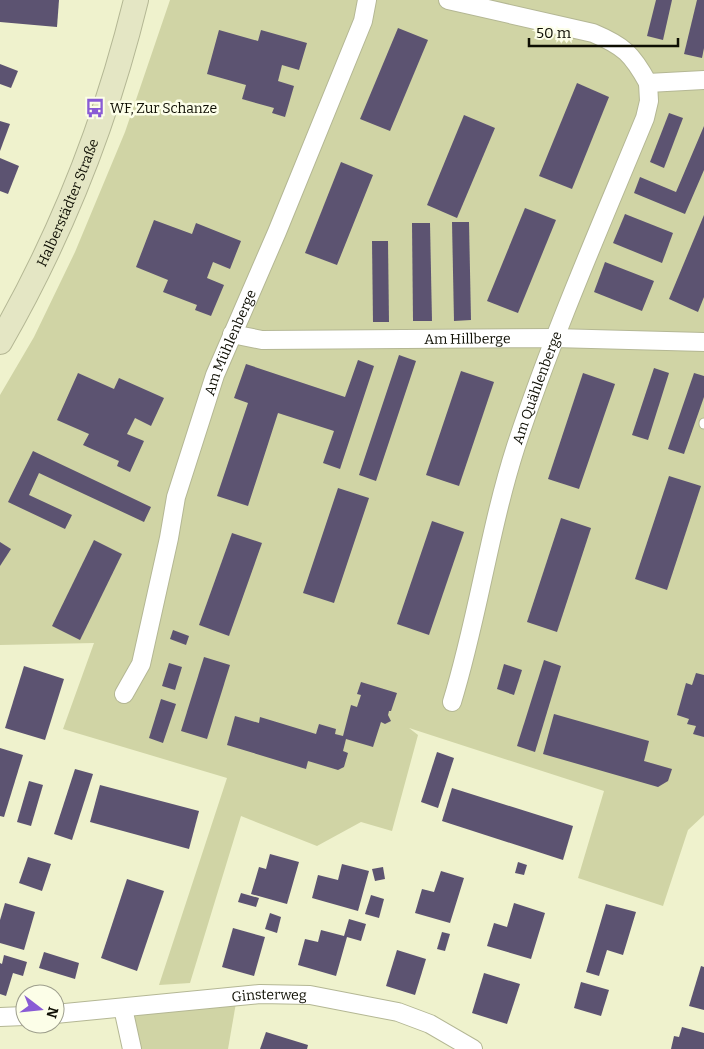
<svg xmlns="http://www.w3.org/2000/svg" width="704" height="1049" font-family="Bitter,serif">
	<rect width="100%" height="100%" fill="#eff2cd"/>
	<!-- green -->
	<g fill="#d0d4a5">
		<path d="M 170,0 L 704,0 L 704,815 L 688,830 L 663,906 L 578,878 L 604,791 L 409,728 L 418,735 L 392,831 L 361,822 L 317,846 L 241,816 L 190,983 L 159,985 L 227,778 L 63,729 L 94,643 L 0,645 L 0,395 L 34,337 L 75,252 L 125,132 Z"/>
		<path d="M 237,997 L 228,1049 L 132,1049 L 123,1008 Z"/>
	</g>
	<!-- building -->
	<g fill="#5c5371">
		<path d="M 0,0 L 59,0 L 57,27 L 0,22 Z"/>
		<path d="M 656,0 L 672,0 L 663,40 L 647,36 Z"/>
		<path d="M 697,0 L 704,0 L 704,48 L 702,58 L 684,54 Z"/>
		<path d="M 398,28 L 428,40 L 390,131 L 360,119 Z"/>
		<path d="M 219,30 L 258,41 L 261,30 L 307,43 L 299,70 L 282,65 L 278,81 L 294,86 L 285,117 L 272,113 L 274,108 L 242,99 L 246,85 L 207,74 Z"/>
		<path d="M 0,64 L 18,71 L 11,88 L 0,84 Z"/>
		<path d="M 577,83 L 609,97 L 572,189 L 539,176 Z"/>
		<path d="M 669,113 L 683,118 L 664,168 L 650,162 Z"/>
		<path d="M 464,115 L 495,128 L 457,218 L 427,205 Z"/>
		<path d="M 0,121 L 10,124 L 0,151 Z"/>
		<path d="M 704,126 L 704,170 L 685,214 L 634,193 L 640,177 L 676,192 Z"/>
		<path d="M 0,158 L 19,166 L 8,194 L 0,191 Z"/>
		<path d="M 341,162 L 373,175 L 337,265 L 305,253 Z"/>
		<path d="M 525,208 L 556,220 L 518,313 L 487,301 Z"/>
		<path d="M 625,214 L 673,233 L 662,263 L 613,243 Z"/>
		<path d="M 704,215 L 704,297 L 698,312 L 669,299 Z"/>
		<path d="M 154,220 L 192,234 L 196,223 L 241,241 L 230,269 L 213,262 L 207,278 L 224,285 L 211,316 L 195,310 L 197,305 L 163,292 L 168,280 L 136,267 Z"/>
		<path d="M 452,222 L 469,222 L 471,320 L 454,321 Z"/>
		<path d="M 412,223 L 430,223 L 432,321 L 413,321 Z"/>
		<path d="M 372,241 L 388,241 L 389,322 L 373,322 Z"/>
		<path d="M 605,262 L 654,281 L 642,311 L 594,292 Z"/>
		<path d="M 399,355 L 416,361 L 376,481 L 359,475 Z"/>
		<path d="M 358,360 L 374,366 L 340,469 L 323,463 L 334,431 L 278,413 L 248,506 L 217,496 L 248,403 L 234,398 L 246,364 L 345,397 Z"/>
		<path d="M 654,368 L 669,373 L 648,440 L 632,435 Z"/>
		<path d="M 461,371 L 494,382 L 459,486 L 426,475 Z"/>
		<path d="M 78,373 L 114,389 L 119,378 L 164,398 L 151,426 L 135,418 L 127,434 L 144,441 L 130,472 L 117,466 L 119,461 L 83,445 L 89,434 L 57,420 Z"/>
		<path d="M 583,373 L 615,384 L 579,489 L 548,479 Z"/>
		<path d="M 694,373 L 704,376 L 704,397 L 684,454 L 668,449 Z"/>
		<path d="M 33,451 L 151,507 L 144,522 L 39,473 L 29,495 L 72,515 L 65,529 L 8,502 Z"/>
		<path d="M 669,476 L 701,486 L 667,590 L 635,579 Z"/>
		<path d="M 338,488 L 369,498 L 334,603 L 303,593 Z"/>
		<path d="M 561,518 L 591,528 L 557,632 L 527,622 Z"/>
		<path d="M 432,521 L 464,532 L 429,635 L 397,624 Z"/>
		<path d="M 232,533 L 262,543 L 229,636 L 199,625 Z"/>
		<path d="M 94,540 L 122,554 L 80,640 L 52,626 Z"/>
		<path d="M 0,542 L 11,549 L 0,566 Z"/>
		<path d="M 173,630 L 189,636 L 186,645 L 170,639 Z"/>
		<path d="M 204,657 L 230,665 L 207,739 L 181,731 Z"/>
		<path d="M 544,660 L 561,666 L 535,752 L 517,746 Z"/>
		<path d="M 169,663 L 182,667 L 175,690 L 162,686 Z"/>
		<path d="M 504,664 L 522,670 L 514,695 L 497,689 Z"/>
		<path d="M 24,666 L 64,679 L 45,740 L 5,728 Z"/>
		<path d="M 696,673 L 704,675 L 704,737 L 693,734 L 696,726 L 687,724 L 689,719 L 677,715 L 686,683 L 692,685 Z"/>
		<path d="M 361,682 L 397,693 L 391,711 L 389,711 L 388,715 L 391,721 L 385,724 L 381,722 L 373,747 L 346,739 L 343,751 L 348,753 L 344,767 L 338,770 L 308,761 L 306,769 L 227,745 L 235,716 L 259,723 L 260,717 L 316,734 L 319,724 L 336,729 L 335,734 L 343,736 L 351,705 L 357,707 L 361,695 L 357,694 Z"/>
		<path d="M 161,699 L 176,704 L 163,743 L 149,738 Z"/>
		<path d="M 554,714 L 649,741 L 644,761 L 672,769 L 668,781 L 658,787 L 543,754 Z"/>
		<path d="M 0,748 L 23,755 L 4,817 L 0,816 Z"/>
		<path d="M 437,752 L 454,758 L 438,808 L 421,802 Z"/>
		<path d="M 75,769 L 93,774 L 72,840 L 54,834 Z"/>
		<path d="M 29,781 L 43,785 L 31,826 L 17,822 Z"/>
		<path d="M 100,785 L 199,811 L 189,849 L 90,822 Z"/>
		<path d="M 452,788 L 573,826 L 563,860 L 442,821 Z"/>
		<path d="M 270,854 L 299,862 L 287,904 L 251,894 L 259,867 L 266,869 Z"/>
		<path d="M 28,857 L 51,864 L 42,891 L 19,883 Z"/>
		<path d="M 518,862 L 527,865 L 524,875 L 515,873 Z"/>
		<path d="M 342,864 L 369,871 L 358,911 L 312,898 L 318,875 L 338,880 Z"/>
		<path d="M 383,867 L 385,879 L 375,881 L 372,869 Z"/>
		<path d="M 441,871 L 464,878 L 450,923 L 415,913 L 422,889 L 434,892 Z"/>
		<path d="M 127,879 L 164,891 L 137,971 L 101,958 Z"/>
		<path d="M 241,893 L 259,898 L 256,907 L 238,902 Z"/>
		<path d="M 371,895 L 384,899 L 379,918 L 365,914 Z"/>
		<path d="M 5,903 L 35,912 L 24,950 L 0,943 L 0,920 Z"/>
		<path d="M 514,903 L 545,913 L 531,959 L 487,946 L 494,923 L 507,927 Z"/>
		<path d="M 606,904 L 636,912 L 623,955 L 607,950 L 599,976 L 586,972 Z"/>
		<path d="M 270,913 L 281,917 L 277,933 L 265,929 Z"/>
		<path d="M 349,919 L 366,924 L 361,941 L 347,937 L 336,976 L 298,965 L 305,939 L 318,942 L 321,930 L 344,936 Z"/>
		<path d="M 233,928 L 265,937 L 254,976 L 222,967 Z"/>
		<path d="M 442,932 L 450,934 L 445,951 L 437,949 Z"/>
		<path d="M 397,950 L 426,959 L 415,995 L 386,986 Z"/>
		<path d="M 44,952 L 79,963 L 75,979 L 39,968 Z"/>
		<path d="M 4,955 L 27,962 L 23,976 L 13,973 L 6,996 L 0,994 L 0,963 L 2,964 Z"/>
		<path d="M 701,966 L 704,967 L 704,1010 L 689,1006 Z"/>
		<path d="M 484,973 L 520,984 L 507,1024 L 472,1013 Z"/>
		<path d="M 581,982 L 609,990 L 601,1016 L 574,1008 Z"/>
		<path d="M 682,1027 L 704,1033 L 704,1049 L 671,1049 L 674,1036 L 679,1037 Z"/>
		<path d="M 266,1032 L 308,1045 L 307,1049 L 260,1049 Z"/>
	</g>
	<g fill="none" stroke-linecap="round" stroke-linejoin="round">
		<defs>
			<path id="lane" d="M 704,424 L 704,423"/>
			<g id="street">
				<path d="M 448,0 L 593,33 C 624,46 632,54 648,83 L 704,80"/>
				<path id="s1" d="M 232,334 L 262,340 L 554,338 L 704,342"/>
				<path id="s2" d="M 124,694 L 141,664 L 169,538 L 176,497 L 215,375 L 277,232 L 363,21 L 367,0"/>
				<path id="s3" d="M 452,702 C 478,618 489,530 516,446 C 553,334 600,227 645,118 L 649,101 L 648,83"/>
				<path d="M 123,1008 L 132,1049"/>
				<path id="s4" d="M 55,1014 L 260,994 L 310,995 L 398,1012 L 430,1024 L 473,1049"/>
				<path d="M 0,1017 L 25,1016"/>
			</g>
			<g id="secondary">
				<path id="s5" d="M 0,342 C 61,236 107,119 136,0"/>
			</g>
		</defs>
		<!-- lane casing -->
		<use href="#lane" stroke="#b4b794" stroke-width="11"/>
		<!-- street casing -->
		<use href="#street" stroke="#b4b794" stroke-width="20"/>
		<!-- secondary casing -->
		<use href="#secondary" stroke="#b4b794" stroke-width="26"/>
		<!-- lane -->
		<use href="#lane" stroke="#fff" stroke-width="9"/>
		<!-- street -->
		<use href="#street" stroke="#fff" stroke-width="18"/>
		<!-- secondary -->
		<use href="#secondary" stroke="#e4e6c4" stroke-width="24"/>
	</g>
	<!-- icons -->
	<defs>
		<symbol id="bus-bare" viewBox="-9 -9 18 18"><path d="M-5-6H5V4H4V6H2V4H-2V6H-4V4H-5ZM-3.5-4V0h7V-4ZM-3.5 1.2v1.5H-2V1.2ZM2 1.2v1.5H3.5V1.2Z" fill="#895bd5" stroke="#fcfee8" stroke-width="2.5" paint-order="stroke"/></symbol>
	</defs>
	<g fill-rule="evenodd">
		<use href="#bus-bare" x="81" y="94" width="28" height="28"/>
	</g>
	<g text-anchor="middle" dominant-baseline="central" stroke-width="5" stroke-linejoin="round" paint-order="stroke">
		<!-- poi labels -->
		<g font-size="14" fill="#0e0e03" stroke="#fcfee8" text-anchor="start">
			<text x="110" y="108">WF, Zur Schanze</text>
		</g>
		<!-- street labels -->
		<g font-size="14" fill="#0e0e03" stroke="#fcfee8">
			<text stroke="none"><textPath href="#s5" startOffset="155">Halberstädter Straße</textPath></text>
			<text stroke="none"><textPath href="#s1" startOffset="236">Am Hillberge</textPath></text>
			<text stroke="none"><textPath href="#s2" startOffset="369">Am Mühlenberge</textPath></text>
			<text stroke="none"><textPath href="#s3" startOffset="326">Am Quählenberge</textPath></text>
			<text stroke="none"><textPath href="#s4" startOffset="215">Ginsterweg</textPath></text>
		</g>
	</g>
	<!-- north arrow -->
	<g transform="translate(40 1009) rotate(106)"><circle r="24" fill="#fcfee8" stroke="#9d9e8c"/>
	<path d="M0-4L9 19L0 12L-9 19Z" fill="#895bd5"/>
	<text y="-8" font-size="14" font-weight="bold" text-anchor="middle" fill="#0e0e03">N</text>
	</g>
	<!-- scale -->
	<path d="M529 38v8h149v-8" fill="none" stroke="#0e0e03" stroke-width="2.5"/>
	<text x="536" y="38" font-size="15" fill="#0e0e03" stroke="#fcfee8" stroke-width="4" paint-order="stroke">50 m</text>
</svg>
